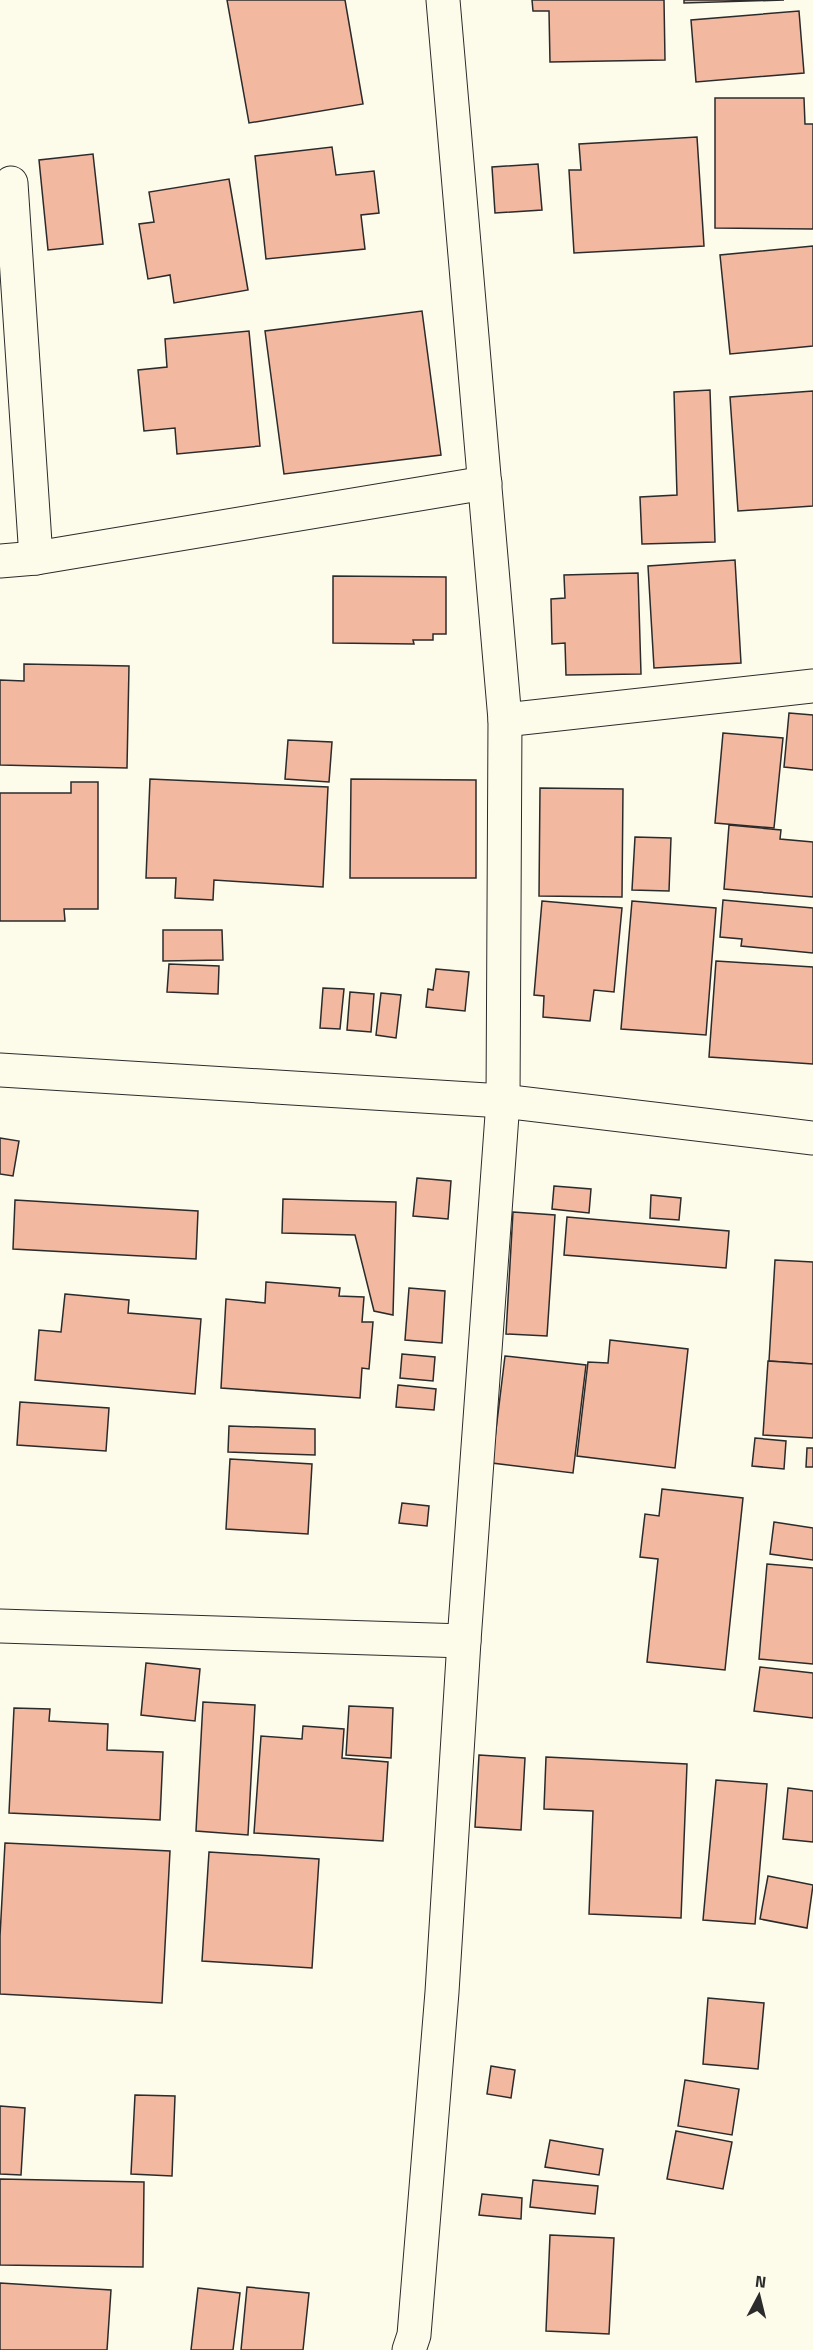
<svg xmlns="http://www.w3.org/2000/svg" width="813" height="2350" font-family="'Titillium Web',sans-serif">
	<rect width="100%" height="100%" fill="#fdfbea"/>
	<!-- building -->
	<g fill="#f2b8a0" stroke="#2b2b2b" stroke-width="1.5">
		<path d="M 227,0 L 345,0 L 363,104 L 249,123 Z"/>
		<path d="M 532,0 L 664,0 L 665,60 L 550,62 L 549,11 L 533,11 Z"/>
		<path d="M 684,0 L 784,0 L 684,3 Z"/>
		<path d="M 799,11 L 804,73 L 696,82 L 691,20 Z"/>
		<path d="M 715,98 L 804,98 L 805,124 L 813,124 L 813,229 L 715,228 Z"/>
		<path d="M 697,137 L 704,246 L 574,253 L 569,170 L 581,170 L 579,144 Z"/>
		<path d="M 332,147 L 336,175 L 374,171 L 379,213 L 361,215 L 365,249 L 266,259 L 255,156 Z"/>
		<path d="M 93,154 L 103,244 L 48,250 L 39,160 Z"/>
		<path d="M 538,164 L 542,210 L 495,213 L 492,167 Z"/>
		<path d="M 229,179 L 248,290 L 174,303 L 170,275 L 148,279 L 139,224 L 154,222 L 149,192 Z"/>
		<path d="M 813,246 L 813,346 L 730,354 L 720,255 Z"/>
		<path d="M 422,311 L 441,455 L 284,474 L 265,331 Z"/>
		<path d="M 249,331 L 260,446 L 177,454 L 175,428 L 144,431 L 138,370 L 167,367 L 165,339 Z"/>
		<path d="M 710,390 L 715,542 L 642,544 L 640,497 L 677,495 L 674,392 Z"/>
		<path d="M 813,391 L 813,506 L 738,511 L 730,397 Z"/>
		<path d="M 735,560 L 741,663 L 654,668 L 648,566 Z"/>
		<path d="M 638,573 L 641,674 L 566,675 L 565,643 L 552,644 L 551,599 L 565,598 L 564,575 Z"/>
		<path d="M 333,576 L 446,577 L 446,634 L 433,634 L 433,640 L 413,640 L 414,644 L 333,643 Z"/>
		<path d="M 24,664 L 129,666 L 127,768 L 0,765 L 0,680 L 24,681 Z"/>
		<path d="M 789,713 L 813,715 L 813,770 L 784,767 Z"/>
		<path d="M 723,733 L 783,738 L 774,828 L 715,823 Z"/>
		<path d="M 288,740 L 332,742 L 329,782 L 285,779 Z"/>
		<path d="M 150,779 L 328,787 L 323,887 L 214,880 L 213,900 L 175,898 L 176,878 L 146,878 Z"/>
		<path d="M 351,779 L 476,780 L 476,878 L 350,878 Z"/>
		<path d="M 71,782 L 98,782 L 98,909 L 64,909 L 65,921 L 0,921 L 0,793 L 71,793 Z"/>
		<path d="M 540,788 L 623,789 L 622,897 L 539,896 Z"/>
		<path d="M 729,825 L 781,830 L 780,839 L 813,842 L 813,897 L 724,889 Z"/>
		<path d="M 635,837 L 671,838 L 669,891 L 632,890 Z"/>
		<path d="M 723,900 L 813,908 L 813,953 L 741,946 L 742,939 L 720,937 Z"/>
		<path d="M 542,901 L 622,908 L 614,992 L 594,990 L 590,1021 L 543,1017 L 544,996 L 534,995 Z"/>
		<path d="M 632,901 L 716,908 L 706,1035 L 621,1029 Z"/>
		<path d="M 163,930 L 222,930 L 223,960 L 163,961 Z"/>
		<path d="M 716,961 L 813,967 L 813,1064 L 709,1057 Z"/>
		<path d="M 169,964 L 219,966 L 218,994 L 167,992 Z"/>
		<path d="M 436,969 L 469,972 L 465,1011 L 426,1007 L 428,989 L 433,990 Z"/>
		<path d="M 323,988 L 344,989 L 340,1029 L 320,1028 Z"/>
		<path d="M 350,992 L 374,994 L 371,1032 L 347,1030 Z"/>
		<path d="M 381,993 L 401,995 L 396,1038 L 376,1035 Z"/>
		<path d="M 0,1138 L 19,1141 L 13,1176 L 0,1174 Z"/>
		<path d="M 417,1178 L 451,1181 L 448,1219 L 413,1216 Z"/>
		<path d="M 554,1186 L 591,1189 L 589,1213 L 552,1209 Z"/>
		<path d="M 651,1195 L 681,1198 L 679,1220 L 650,1218 Z"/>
		<path d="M 283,1199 L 396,1202 L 393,1315 L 374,1311 L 355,1235 L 282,1233 Z"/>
		<path d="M 15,1200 L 198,1211 L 196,1259 L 13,1249 Z"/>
		<path d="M 513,1212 L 555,1215 L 547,1336 L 506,1334 Z"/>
		<path d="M 567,1217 L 729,1231 L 726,1268 L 564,1255 Z"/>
		<path d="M 775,1260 L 813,1262 L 813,1364 L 769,1361 Z"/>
		<path d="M 266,1282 L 340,1288 L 339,1296 L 364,1297 L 362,1322 L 373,1322 L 369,1369 L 362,1368 L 360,1398 L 221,1388 L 226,1299 L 265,1303 Z"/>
		<path d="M 409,1288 L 445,1291 L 442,1343 L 405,1340 Z"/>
		<path d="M 65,1294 L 129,1300 L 128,1313 L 201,1319 L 195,1394 L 35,1380 L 39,1330 L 61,1332 Z"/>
		<path d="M 610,1340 L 688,1349 L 675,1468 L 577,1456 L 588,1362 L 608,1363 Z"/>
		<path d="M 402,1354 L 435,1357 L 433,1381 L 400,1378 Z"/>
		<path d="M 505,1356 L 586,1365 L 573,1473 L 492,1463 Z"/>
		<path d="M 768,1361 L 813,1364 L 813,1438 L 763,1435 Z"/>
		<path d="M 398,1385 L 436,1389 L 434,1410 L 396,1407 Z"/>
		<path d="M 20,1402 L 109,1408 L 106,1451 L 17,1445 Z"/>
		<path d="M 229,1426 L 315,1429 L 315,1455 L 228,1452 Z"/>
		<path d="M 755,1438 L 786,1441 L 784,1469 L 752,1466 Z"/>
		<path d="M 807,1448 L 813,1448 L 813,1467 L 806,1467 Z"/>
		<path d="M 230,1459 L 312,1464 L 308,1534 L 226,1529 Z"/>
		<path d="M 662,1489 L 743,1498 L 725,1670 L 647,1662 L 658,1559 L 640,1557 L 645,1514 L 659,1516 Z"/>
		<path d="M 402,1503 L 429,1506 L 427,1526 L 399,1523 Z"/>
		<path d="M 774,1522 L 813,1528 L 813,1560 L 770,1554 Z"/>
		<path d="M 767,1564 L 813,1568 L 813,1664 L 759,1659 Z"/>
		<path d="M 146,1663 L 200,1669 L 195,1721 L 141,1715 Z"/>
		<path d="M 760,1667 L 813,1673 L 813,1718 L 754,1711 Z"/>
		<path d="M 203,1702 L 255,1705 L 248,1835 L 196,1831 Z"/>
		<path d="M 349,1706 L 393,1708 L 391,1758 L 346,1755 Z"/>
		<path d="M 14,1708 L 50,1709 L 49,1721 L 108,1724 L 107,1750 L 163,1752 L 160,1820 L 9,1813 Z"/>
		<path d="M 303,1726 L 344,1729 L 342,1758 L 388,1762 L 383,1841 L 254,1833 L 261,1736 L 302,1739 Z"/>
		<path d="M 479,1755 L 525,1758 L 521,1830 L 475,1827 Z"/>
		<path d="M 546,1757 L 687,1764 L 681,1918 L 589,1914 L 593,1811 L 544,1809 Z"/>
		<path d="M 716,1780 L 767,1784 L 755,1924 L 703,1920 Z"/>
		<path d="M 788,1788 L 813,1791 L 813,1842 L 783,1839 Z"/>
		<path d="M 5,1843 L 170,1851 L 162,2003 L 0,1994 L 0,1936 Z"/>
		<path d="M 209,1852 L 319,1859 L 312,1968 L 202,1961 Z"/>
		<path d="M 768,1876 L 813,1885 L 807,1928 L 760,1919 Z"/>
		<path d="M 708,1998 L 764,2003 L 758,2069 L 703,2064 Z"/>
		<path d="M 491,2066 L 515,2070 L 511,2098 L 487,2094 Z"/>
		<path d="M 685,2080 L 739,2089 L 732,2135 L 678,2126 Z"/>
		<path d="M 135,2095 L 175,2096 L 172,2176 L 131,2174 Z"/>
		<path d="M 0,2106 L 25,2108 L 21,2175 L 0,2174 Z"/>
		<path d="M 676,2131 L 732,2142 L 723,2189 L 667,2179 Z"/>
		<path d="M 550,2140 L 603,2149 L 599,2175 L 545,2167 Z"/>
		<path d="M 0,2179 L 144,2182 L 143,2267 L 0,2265 Z"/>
		<path d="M 533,2180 L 598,2186 L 595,2214 L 530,2207 Z"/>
		<path d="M 482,2194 L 522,2198 L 521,2219 L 479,2215 Z"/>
		<path d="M 550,2235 L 614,2238 L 609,2334 L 546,2331 Z"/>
		<path d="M 0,2283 L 111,2290 L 107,2350 L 0,2350 Z"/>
		<path d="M 247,2287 L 309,2293 L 303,2350 L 241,2350 Z"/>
		<path d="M 198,2288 L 240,2293 L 233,2350 L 191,2350 Z"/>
	</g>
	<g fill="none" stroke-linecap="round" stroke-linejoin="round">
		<defs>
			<g id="minor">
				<path d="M 11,183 L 36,558"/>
				<path d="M 0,561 L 36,558 L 485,483"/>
				<path d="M 505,720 L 813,686"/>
				<path d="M 0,1070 L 503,1101 L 813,1138"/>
				<path d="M 0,1626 L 464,1641"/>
				<path d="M 409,2350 L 414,2335 L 442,1992 L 464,1641 L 503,1101 L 505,720 L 443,0"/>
			</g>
		</defs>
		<!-- minor casing -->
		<use href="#minor" stroke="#2b2b2b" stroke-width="35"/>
		<!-- minor -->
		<use href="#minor" stroke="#fdfbea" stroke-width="33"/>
	</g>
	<!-- north arrow -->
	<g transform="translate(759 2296) rotate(7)" stroke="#fdfbea" stroke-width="4.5" paint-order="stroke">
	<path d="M0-4.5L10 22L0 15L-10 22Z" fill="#2b2b2b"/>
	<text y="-9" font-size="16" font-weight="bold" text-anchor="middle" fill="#2b2b2b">N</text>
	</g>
</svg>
